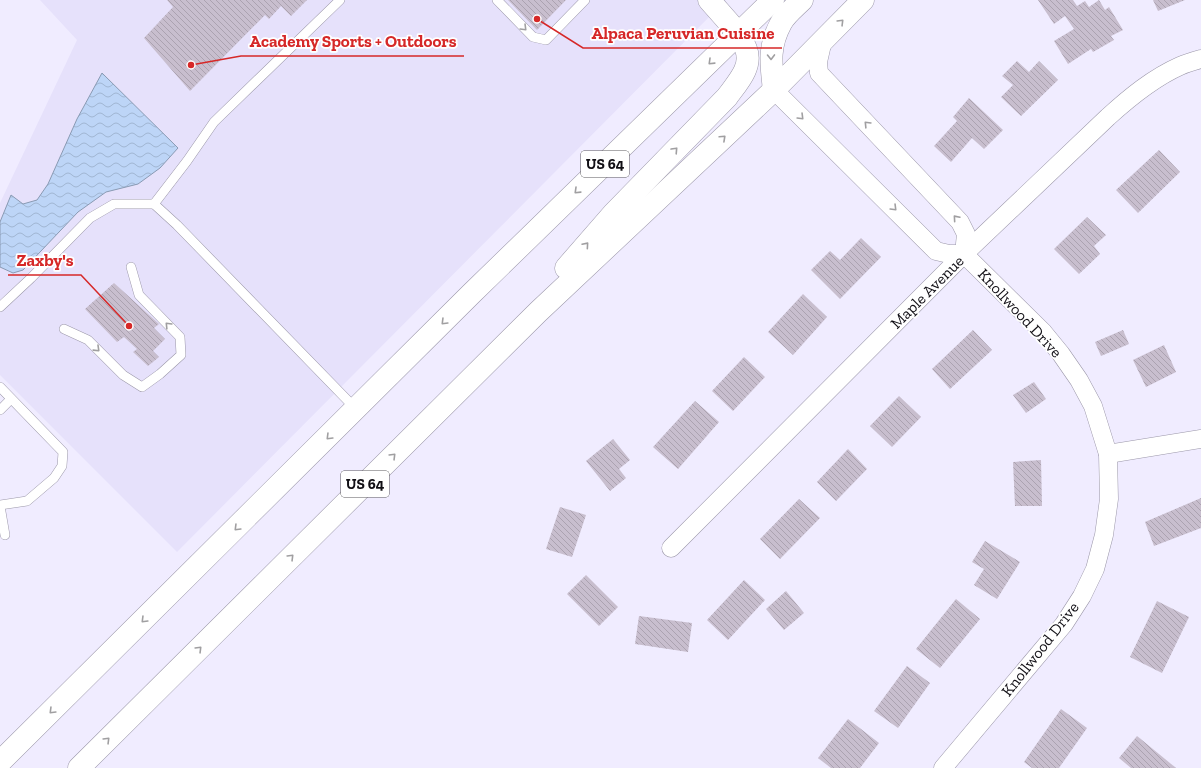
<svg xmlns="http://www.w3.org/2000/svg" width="1201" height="768" font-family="'Zilla Slab',serif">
	<defs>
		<pattern id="water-waves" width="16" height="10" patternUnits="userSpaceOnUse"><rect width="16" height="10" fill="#bdd5f7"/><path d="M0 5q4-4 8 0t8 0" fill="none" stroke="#a1b6d3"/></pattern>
		<pattern id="building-back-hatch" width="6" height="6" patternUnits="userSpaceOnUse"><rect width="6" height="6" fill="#c8bece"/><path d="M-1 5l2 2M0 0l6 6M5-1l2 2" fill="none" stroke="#aba2b0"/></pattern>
	</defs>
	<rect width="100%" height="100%" fill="#f0ecff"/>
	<!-- built -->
	<path fill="#e6e1fb" d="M 40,0 L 726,0 L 177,552 L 0,375 L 0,203 L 77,40 Z"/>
	<!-- water -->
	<path fill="url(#water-waves)" stroke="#899ab3" d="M 102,73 L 178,148 L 160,168 L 138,184 L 106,192 L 78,212 L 23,270 L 13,273 L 0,267 L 0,222 L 11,195 L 23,204 L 37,200 L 48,184 L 77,119 Z"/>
	<!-- building -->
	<g fill="url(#building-back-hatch)">
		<path d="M 167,0 L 307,0 L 291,16 L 281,6 L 269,19 L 265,15 L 190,91 L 144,38 L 173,7 Z"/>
		<path d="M 508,0 L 566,0 L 537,30 Z"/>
		<path d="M 1038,0 L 1073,0 L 1077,6 L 1085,1 L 1089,7 L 1099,0 L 1105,10 L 1109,7 L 1123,30 L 1111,36 L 1114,40 L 1093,52 L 1091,49 L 1068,64 L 1054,41 L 1074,29 L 1065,16 L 1054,24 Z"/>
		<path d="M 1153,0 L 1185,0 L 1158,11 Z"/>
		<path d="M 1017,61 L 1029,72 L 1039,61 L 1058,80 L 1021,116 L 1001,97 L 1013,85 L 1002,76 Z"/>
		<path d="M 969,98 L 1003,130 L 984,149 L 972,138 L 951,162 L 934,146 L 957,121 L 953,117 Z"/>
		<path d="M 1159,150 L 1180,172 L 1138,213 L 1116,190 Z"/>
		<path d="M 1087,217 L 1106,235 L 1094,246 L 1100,254 L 1079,274 L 1054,249 Z"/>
		<path d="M 861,238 L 881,257 L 840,299 L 811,270 L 830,251 L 840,260 Z"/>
		<path d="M 114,283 L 159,324 L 154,328 L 165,339 L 153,351 L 159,357 L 148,366 L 133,352 L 137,349 L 124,337 L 117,342 L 85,309 Z"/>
		<path d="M 803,294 L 827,317 L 793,355 L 768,332 Z"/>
		<path d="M 973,330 L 992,350 L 950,389 L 932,369 Z"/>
		<path d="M 1123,330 L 1129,344 L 1101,356 L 1095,342 Z"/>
		<path d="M 1164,345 L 1176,372 L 1146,387 L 1133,360 Z"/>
		<path d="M 744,357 L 765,377 L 733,411 L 712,391 Z"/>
		<path d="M 1034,382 L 1046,399 L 1026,413 L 1013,395 Z"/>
		<path d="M 899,396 L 921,417 L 892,447 L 870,426 Z"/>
		<path d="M 695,401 L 719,422 L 678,469 L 653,447 Z"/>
		<path d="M 613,439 L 630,460 L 619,469 L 626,478 L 610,491 L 586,461 Z"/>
		<path d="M 848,449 L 867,469 L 836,501 L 817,482 Z"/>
		<path d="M 1041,460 L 1042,506 L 1015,506 L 1013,462 Z"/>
		<path d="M 1201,498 L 1201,528 L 1154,546 L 1145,522 Z"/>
		<path d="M 799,499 L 820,518 L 780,559 L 760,539 Z"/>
		<path d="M 560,507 L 586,515 L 572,557 L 546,549 Z"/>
		<path d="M 985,541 L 1020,562 L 997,599 L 974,585 L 984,569 L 972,562 Z"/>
		<path d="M 586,575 L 618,607 L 599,626 L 567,594 Z"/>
		<path d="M 744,580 L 765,600 L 728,640 L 707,620 Z"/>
		<path d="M 786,591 L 804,613 L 784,630 L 766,609 Z"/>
		<path d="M 956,599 L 980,619 L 940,668 L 916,649 Z"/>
		<path d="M 1157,601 L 1189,617 L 1162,673 L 1130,657 Z"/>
		<path d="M 639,616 L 692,623 L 688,652 L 635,644 Z"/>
		<path d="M 907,666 L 930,683 L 898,728 L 874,711 Z"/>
		<path d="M 1061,709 L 1087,728 L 1059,768 L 1032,768 L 1024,762 Z"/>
		<path d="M 848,719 L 879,743 L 860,768 L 831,768 L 818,758 Z"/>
		<path d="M 1137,736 L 1176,768 L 1131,768 L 1119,758 Z"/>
	</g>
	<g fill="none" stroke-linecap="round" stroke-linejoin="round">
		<defs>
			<g id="service">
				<path d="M 340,0 L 214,122 L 187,161 L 154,204 L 177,225 L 356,409"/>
				<path d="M 497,0 L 533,37 L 546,40 L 585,0"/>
				<path d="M 0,307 L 31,278 L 90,218 L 114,204 L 154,204"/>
				<path d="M 64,329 L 88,340 L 123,375 L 142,387 L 160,374 L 181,355 L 180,337 L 139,295 L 131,267"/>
				<path d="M 0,387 L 63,452 L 62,466 L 54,478 L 27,501 L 0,505"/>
				<path d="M 0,410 L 11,399"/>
				<path d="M 0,506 L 5,535"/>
			</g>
			<g id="minor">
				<path d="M 823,40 L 818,62 L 819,73 L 960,222 L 966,234 L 964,254"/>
				<path d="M 774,90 L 936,251 L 949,254 L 964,254 L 1043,332 L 1061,354 L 1079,380 L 1093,406 L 1108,454 L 1109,499 L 1104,535 L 1095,569 L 1082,596 L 1064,624 L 943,768"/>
				<path d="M 1108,454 L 1201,439"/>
				<path d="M 671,548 L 964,254 L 1108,117 C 1130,97 1153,78 1180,66 C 1187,63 1194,61 1201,59"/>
			</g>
			<path id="tertiary" d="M 709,0 L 739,34"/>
			<g id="trunk">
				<path d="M 774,90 C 771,64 768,47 781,23 C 785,15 795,7 802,0"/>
				<path d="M 566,268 L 613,214 L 727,97 C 737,83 753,67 746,49 C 744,44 741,39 739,34"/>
				<path d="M 0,762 L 471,294 L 773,0"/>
				<path d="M 79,768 L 538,312 L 774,90 L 863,0"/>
			</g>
		</defs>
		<!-- service casing -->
		<use href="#service" stroke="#9b97a9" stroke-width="10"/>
		<!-- minor casing -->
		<use href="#minor" stroke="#9b97a9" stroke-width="19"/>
		<!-- tertiary casing -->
		<use href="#tertiary" stroke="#9b97a9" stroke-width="23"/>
		<!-- trunk casing -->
		<use href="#trunk" stroke="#9b97a9" stroke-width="23"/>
		<!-- service -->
		<use href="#service" stroke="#fff" stroke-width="9"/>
		<!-- minor -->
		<use href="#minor" stroke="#fff" stroke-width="18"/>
		<!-- tertiary -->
		<use href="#tertiary" stroke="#fff" stroke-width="22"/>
		<!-- trunk -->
		<use href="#trunk" stroke="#fff" stroke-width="22"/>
	</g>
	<!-- one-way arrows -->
	<defs><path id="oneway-chevron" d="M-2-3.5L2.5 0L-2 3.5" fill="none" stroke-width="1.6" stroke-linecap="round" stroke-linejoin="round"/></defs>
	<g stroke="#a09fa1">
		<use href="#oneway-chevron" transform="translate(841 22) rotate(-45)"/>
		<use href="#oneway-chevron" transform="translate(524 28) rotate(45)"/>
		<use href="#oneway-chevron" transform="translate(771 57) rotate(89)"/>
		<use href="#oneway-chevron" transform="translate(711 62) rotate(136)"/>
		<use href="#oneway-chevron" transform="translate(801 117) rotate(45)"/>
		<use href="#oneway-chevron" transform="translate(867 124) rotate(-134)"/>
		<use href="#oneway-chevron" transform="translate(723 138) rotate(-43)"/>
		<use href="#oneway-chevron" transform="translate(675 150) rotate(-47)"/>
		<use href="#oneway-chevron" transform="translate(577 191) rotate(136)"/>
		<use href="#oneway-chevron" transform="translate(894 208) rotate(45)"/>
		<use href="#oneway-chevron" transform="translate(956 218) rotate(-131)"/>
		<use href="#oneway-chevron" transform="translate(586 245) rotate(-49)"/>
		<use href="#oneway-chevron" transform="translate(444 322) rotate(135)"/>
		<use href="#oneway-chevron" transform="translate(168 325) rotate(-134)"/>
		<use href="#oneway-chevron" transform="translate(97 349) rotate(44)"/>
		<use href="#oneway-chevron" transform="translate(329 437) rotate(135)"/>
		<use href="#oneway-chevron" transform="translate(393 456) rotate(-45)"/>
		<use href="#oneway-chevron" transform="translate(237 528) rotate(135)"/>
		<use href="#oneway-chevron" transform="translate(291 557) rotate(-45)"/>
		<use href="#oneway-chevron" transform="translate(144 620) rotate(135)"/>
		<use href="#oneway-chevron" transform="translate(199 649) rotate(-45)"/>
		<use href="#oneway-chevron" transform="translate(52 711) rotate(135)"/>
		<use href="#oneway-chevron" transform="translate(107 740) rotate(-45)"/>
	</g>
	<g text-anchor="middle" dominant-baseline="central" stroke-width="3.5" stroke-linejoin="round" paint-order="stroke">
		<!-- shield labels -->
		<g fill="#fff" stroke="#58575b" stroke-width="1">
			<rect x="581" y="151" width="48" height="26" rx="3"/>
			<rect x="341" y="471" width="48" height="26" rx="3"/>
		</g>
		<g font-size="15" font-weight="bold" fill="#110f15">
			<text x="605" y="164">US 64</text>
			<text x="365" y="484">US 64</text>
		</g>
		<!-- street labels -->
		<g font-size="16" fill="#110f15" stroke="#fff">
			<text transform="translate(927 292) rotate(-45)">Maple Avenue</text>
			<text transform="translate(1020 313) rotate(47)">Knollwood Drive</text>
			<text transform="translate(1040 649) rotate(-52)">Knollwood Drive</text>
		</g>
	</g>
	<!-- callouts -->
	<path fill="none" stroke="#d62828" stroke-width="1.5" d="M537 19L583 48H782M191 65L241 56H464M129 326L81 275H8"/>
	<g fill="#d62828" stroke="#fff" stroke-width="1.5">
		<circle cx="537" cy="19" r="4"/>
		<circle cx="191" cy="65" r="4"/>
		<circle cx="129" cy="326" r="4"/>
	</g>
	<g font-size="17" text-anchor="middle" font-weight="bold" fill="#d62828" stroke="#fff" stroke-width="3.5" stroke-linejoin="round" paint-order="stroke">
		<text x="683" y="39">Alpaca Peruvian Cuisine</text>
		<text x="353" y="47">Academy Sports + Outdoors</text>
		<text x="45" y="266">Zaxby's</text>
	</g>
</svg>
